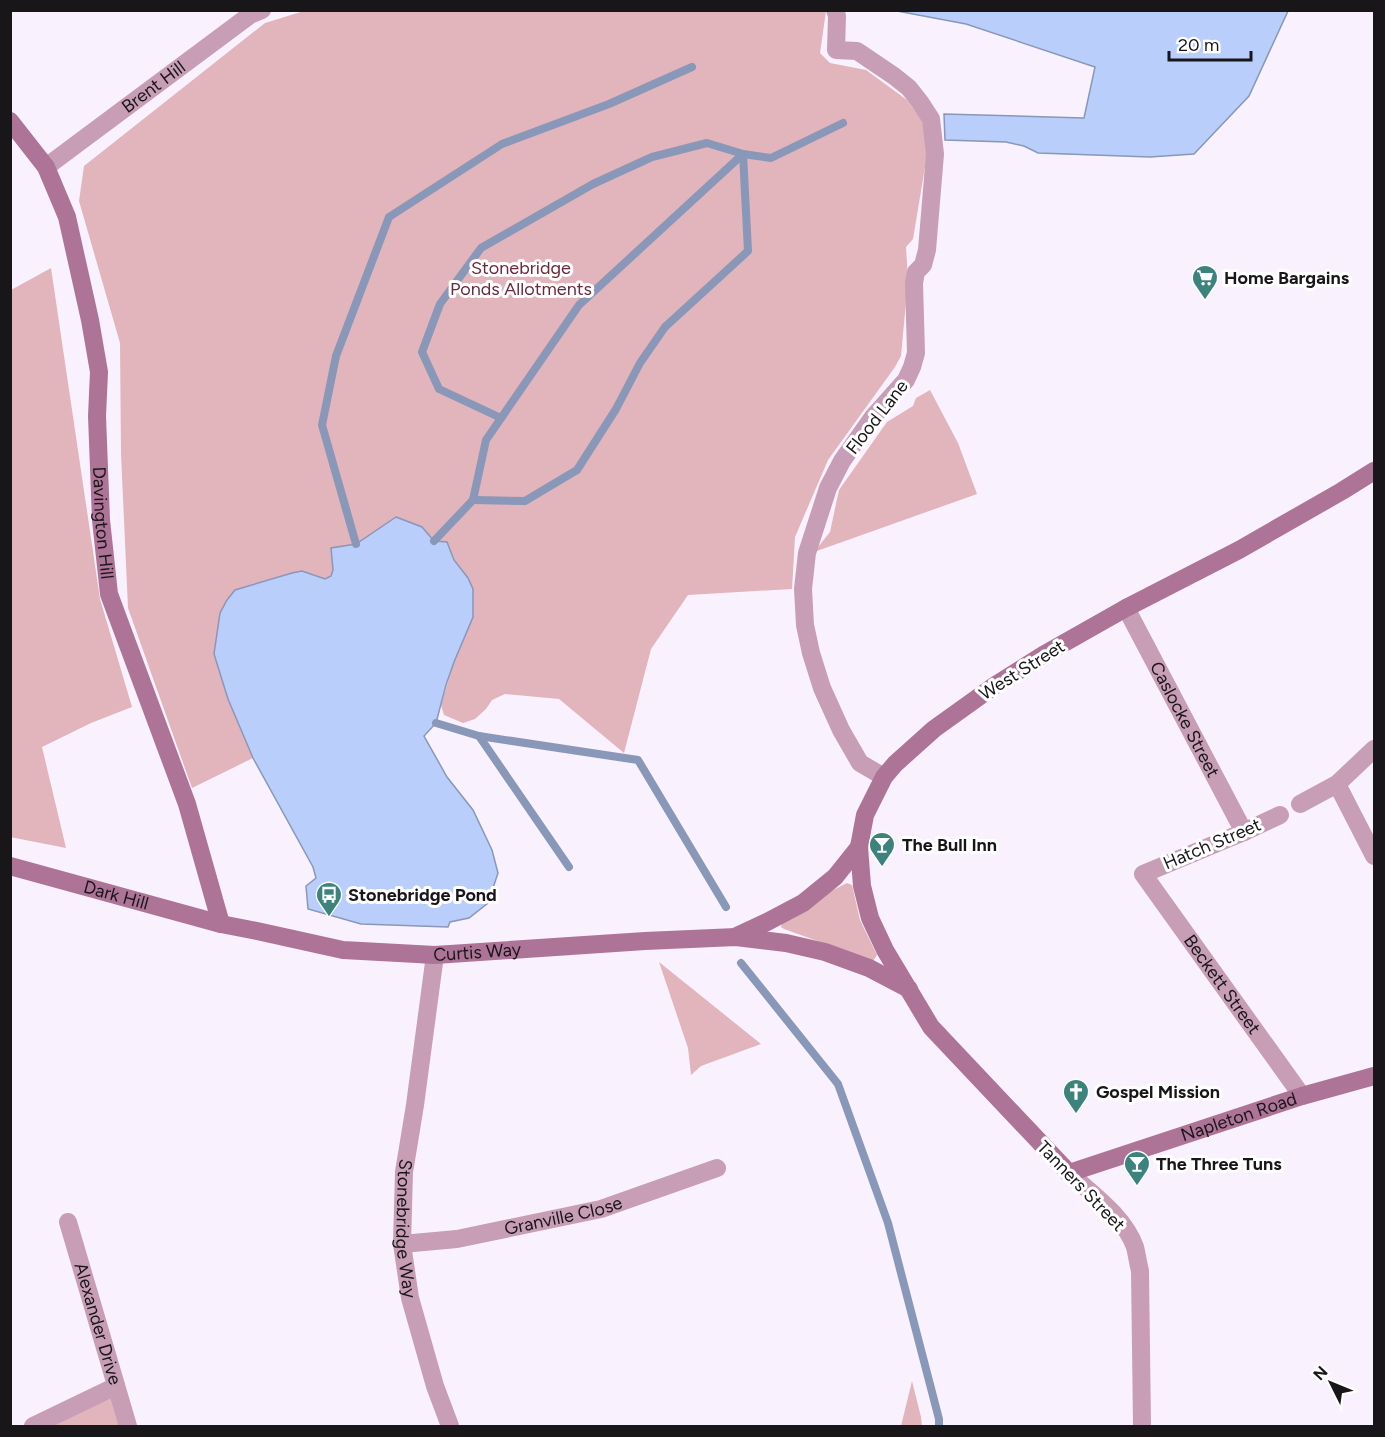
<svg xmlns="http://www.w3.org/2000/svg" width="1385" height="1437" font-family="Figtree,sans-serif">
	<rect width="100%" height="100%" fill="#faf1fe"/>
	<!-- green -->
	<g fill="#e2b4bb">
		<path d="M 304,11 L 826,11 L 820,53 L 830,63 L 866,70 L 907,100 L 931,131 L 913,239 L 906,247 L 908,280 L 901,356 L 895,367 L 828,460 L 795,537 L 792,589 L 688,595 L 651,649 L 624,753 L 559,699 L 505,694 L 492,700 L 486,709 L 475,719 L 463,723 L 444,715 L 441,705 L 454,662 L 468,578 L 454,560 L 447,543 L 434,541 L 422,527 L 396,517 L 356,544 L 331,548 L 333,570 L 331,576 L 324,579 L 302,571 L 235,590 L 227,600 L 220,613 L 214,654 L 228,699 L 253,758 L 192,788 L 128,608 L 121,454 L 120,343 L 79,201 L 84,166 L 265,23 Z"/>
		<path d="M 51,268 L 100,599 L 132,707 L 91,723 L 42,747 L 66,848 L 10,837 L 11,290 Z"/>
		<path d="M 930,390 L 958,443 L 977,494 L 814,552 L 830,532 L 839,490 L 887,422 L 913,406 L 916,398 Z"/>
		<path d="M 847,883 L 852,885 L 860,920 L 877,955 L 873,961 L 784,929 L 781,927 L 782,922 L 829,892 Z"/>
		<path d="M 659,962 L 761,1044 L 701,1066 L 691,1075 L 688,1048 Z"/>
		<path d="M 912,1381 L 921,1417 L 922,1426 L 901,1426 Z"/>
		<path d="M 116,1386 L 127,1426 L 33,1426 Z"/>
	</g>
	<!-- water -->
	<g fill="#b9cefb" stroke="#8997b8" stroke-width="1.5">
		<path d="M 897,11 L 1288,10 L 1288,11 L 1249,96 L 1194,154 L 1150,157 L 1038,153 L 1024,146 L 1006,142 L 945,140 L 944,114 L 1084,118 L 1095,67 L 966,24 Z"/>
		<path d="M 396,517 L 422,527 L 434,541 L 447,542 L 454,560 L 468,578 L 473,589 L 473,617 L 454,662 L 446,685 L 436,723 L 424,736 L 447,777 L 473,810 L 492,850 L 498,873 L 488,903 L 469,918 L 450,922 L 448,927 L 361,924 L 308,909 L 306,886 L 316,878 L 313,867 L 253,758 L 228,699 L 214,654 L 220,613 L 227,600 L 235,590 L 292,573 L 302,571 L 325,579 L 331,576 L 333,570 L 331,548 L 356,544 Z"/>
	</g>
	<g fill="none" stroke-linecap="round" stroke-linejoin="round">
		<!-- stream -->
		<g stroke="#8997b8" stroke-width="8">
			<path d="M 473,500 L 525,501 L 577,470 L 616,409 L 640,363 L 665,327 L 748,251 L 743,154 L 707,143 L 652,157 L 593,184 L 481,248 L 440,304 L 422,352 L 439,389 L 501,418"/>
			<path d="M 434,541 L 473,500 L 486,440 L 579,305 L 743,154 L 771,158 L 843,123"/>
			<path d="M 356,544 L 322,425 L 336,356 L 389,217 L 502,144 L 609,104 L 692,67"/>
			<path d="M 436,723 L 479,736 L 569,867"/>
			<path d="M 479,736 L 638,760 L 726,907"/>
			<path d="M 741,963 L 838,1084 L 888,1223 L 939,1419 L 939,1426"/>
		</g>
		<!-- street -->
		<g stroke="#c79eb6" stroke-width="18">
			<path d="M 835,10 L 837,16 L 836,50 L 857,51 L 894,76 L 909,88 L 920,102 L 931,119 L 935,154 L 927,250 L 923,265 L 916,272 L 914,283 L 916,353 L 912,367 L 906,380 L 873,417 L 842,461 L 828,488 L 807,553 L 803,589 L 805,625 L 811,653 L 822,688 L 841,730 L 860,763 L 884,777"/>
			<path id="s1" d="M 46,167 L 250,15 L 262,10"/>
			<path id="s2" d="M 1126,608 L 1244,832"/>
			<path d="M 1337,784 L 1374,856"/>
			<path d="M 1300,804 L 1337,784 L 1374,749"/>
			<path id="s3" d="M 1280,815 L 1244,832 L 1143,874 L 1302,1096"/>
			<path id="s4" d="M 435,955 L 415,1105 L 404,1172 L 402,1244 L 410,1298 L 435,1386 L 450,1426"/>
			<path d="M 1069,1173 C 1092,1194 1124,1216 1135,1247 C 1137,1255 1138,1263 1140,1271 L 1142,1426"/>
			<path id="s5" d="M 68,1222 L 128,1426"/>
			<path id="s6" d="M 402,1244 L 457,1239 L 601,1209 L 717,1168"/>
			<path d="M 33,1426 L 116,1386"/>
		</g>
		<!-- secondary -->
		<g stroke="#ad7497" stroke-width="18">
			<path id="s7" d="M 10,121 L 46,167 L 67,217 L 90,320 L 99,372 L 97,416 L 101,520 L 109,594 L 187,804 L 221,924"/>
			<path id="s8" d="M 1374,471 L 1342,491 L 1239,550 L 1126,608 L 1043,655 L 994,686 L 934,729 L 895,764 L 884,777 L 865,815 L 859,847 L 862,886 L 870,918 L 885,950 L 931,1027 L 1069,1173 L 1302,1096 L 1374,1076"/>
			<path id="s9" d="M 10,866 L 221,924 L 257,931 L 343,950 L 435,955 L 645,941 L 736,937 L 786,943 L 825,952 L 869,968 L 909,989"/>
			<path d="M 737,936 L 767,922 L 803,903 L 835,877 L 859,847"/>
		</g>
	</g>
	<!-- icons -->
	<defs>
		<symbol id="supermarket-pin" viewBox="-11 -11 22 30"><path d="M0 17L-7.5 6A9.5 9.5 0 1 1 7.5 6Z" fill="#3d837d" stroke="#fff"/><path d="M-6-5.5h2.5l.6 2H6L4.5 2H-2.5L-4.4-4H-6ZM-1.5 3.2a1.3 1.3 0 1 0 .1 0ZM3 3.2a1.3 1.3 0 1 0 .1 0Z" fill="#fff"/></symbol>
		<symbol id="bar-pin" viewBox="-11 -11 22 30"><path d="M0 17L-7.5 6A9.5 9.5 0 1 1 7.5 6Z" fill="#3d837d" stroke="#fff"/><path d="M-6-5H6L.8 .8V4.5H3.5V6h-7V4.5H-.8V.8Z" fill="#fff"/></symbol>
		<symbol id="bus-pin" viewBox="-11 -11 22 30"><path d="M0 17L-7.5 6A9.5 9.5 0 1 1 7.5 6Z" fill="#3d837d" stroke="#fff"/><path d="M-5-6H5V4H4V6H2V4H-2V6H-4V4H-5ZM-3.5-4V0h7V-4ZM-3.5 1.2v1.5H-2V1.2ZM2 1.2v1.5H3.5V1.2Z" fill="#fff"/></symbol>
		<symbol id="church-pin" viewBox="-11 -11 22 30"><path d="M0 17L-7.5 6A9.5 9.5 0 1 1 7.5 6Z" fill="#3d837d" stroke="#fff"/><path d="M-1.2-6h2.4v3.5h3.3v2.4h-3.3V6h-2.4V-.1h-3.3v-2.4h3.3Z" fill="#fff"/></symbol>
	</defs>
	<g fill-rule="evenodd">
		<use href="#supermarket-pin" x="1190" y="263" width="30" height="40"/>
		<use href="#bar-pin" x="867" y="830" width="30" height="40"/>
		<use href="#bus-pin" x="314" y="880" width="30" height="40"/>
		<use href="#church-pin" x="1061" y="1077" width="30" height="40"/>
		<use href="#bar-pin" x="1122" y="1149" width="30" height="40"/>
	</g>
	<g text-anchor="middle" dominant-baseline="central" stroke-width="6" stroke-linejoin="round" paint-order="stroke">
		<!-- street labels -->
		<g font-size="18" fill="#19161a" stroke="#fff">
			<text stroke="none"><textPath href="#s1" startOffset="134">Brent Hill</textPath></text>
			<text transform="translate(877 417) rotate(-52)">Flood Lane</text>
			<text stroke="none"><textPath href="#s7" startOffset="422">Davington Hill</textPath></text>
			<text transform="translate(1022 670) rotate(-32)">West Street</text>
			<text stroke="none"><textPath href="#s2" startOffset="126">Caslocke Street</textPath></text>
			<text transform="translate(1212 844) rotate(-23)">Hatch Street</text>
			<text stroke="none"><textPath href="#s9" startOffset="110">Dark Hill</textPath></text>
			<text stroke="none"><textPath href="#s9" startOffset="478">Curtis Way</textPath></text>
			<text stroke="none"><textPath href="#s3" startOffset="285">Beckett Street</textPath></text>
			<text stroke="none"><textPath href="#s8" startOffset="1232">Napleton Road</textPath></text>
			<text transform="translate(1081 1186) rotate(46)">Tanners Street</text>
			<text stroke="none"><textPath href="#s6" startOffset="164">Granville Close</textPath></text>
			<text stroke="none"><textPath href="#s4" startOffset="276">Stonebridge Way</textPath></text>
			<text stroke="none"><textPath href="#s5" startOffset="106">Alexander Drive</textPath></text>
		</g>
		<!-- park labels -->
		<g font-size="18" fill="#6c2838" stroke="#fff">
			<text x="521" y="268">Stonebridge<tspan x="521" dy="21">Ponds Allotments</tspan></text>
		</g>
		<!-- poi labels -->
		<g font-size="18" font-weight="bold" fill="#19161a" stroke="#fff" text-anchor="start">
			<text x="1224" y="278">Home Bargains</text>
			<text x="902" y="845">The Bull Inn</text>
			<text x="348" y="895">Stonebridge Pond</text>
			<text x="1096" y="1092">Gospel Mission</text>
			<text x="1156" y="1164">The Three Tuns</text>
		</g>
	</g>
	<!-- border -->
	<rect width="1385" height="1437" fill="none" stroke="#19161a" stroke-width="24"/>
	<!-- north arrow -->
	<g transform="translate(1331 1383) rotate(313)" stroke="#ffffff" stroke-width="4.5" paint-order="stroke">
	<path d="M0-4.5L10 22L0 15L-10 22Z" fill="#19161a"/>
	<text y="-9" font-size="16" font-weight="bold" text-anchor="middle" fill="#19161a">N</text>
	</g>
	<!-- scale -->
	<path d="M1169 51v9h82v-9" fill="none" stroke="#19161a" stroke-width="3"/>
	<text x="1178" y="51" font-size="18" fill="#19161a" stroke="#ffffff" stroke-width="4.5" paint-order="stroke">20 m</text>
</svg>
